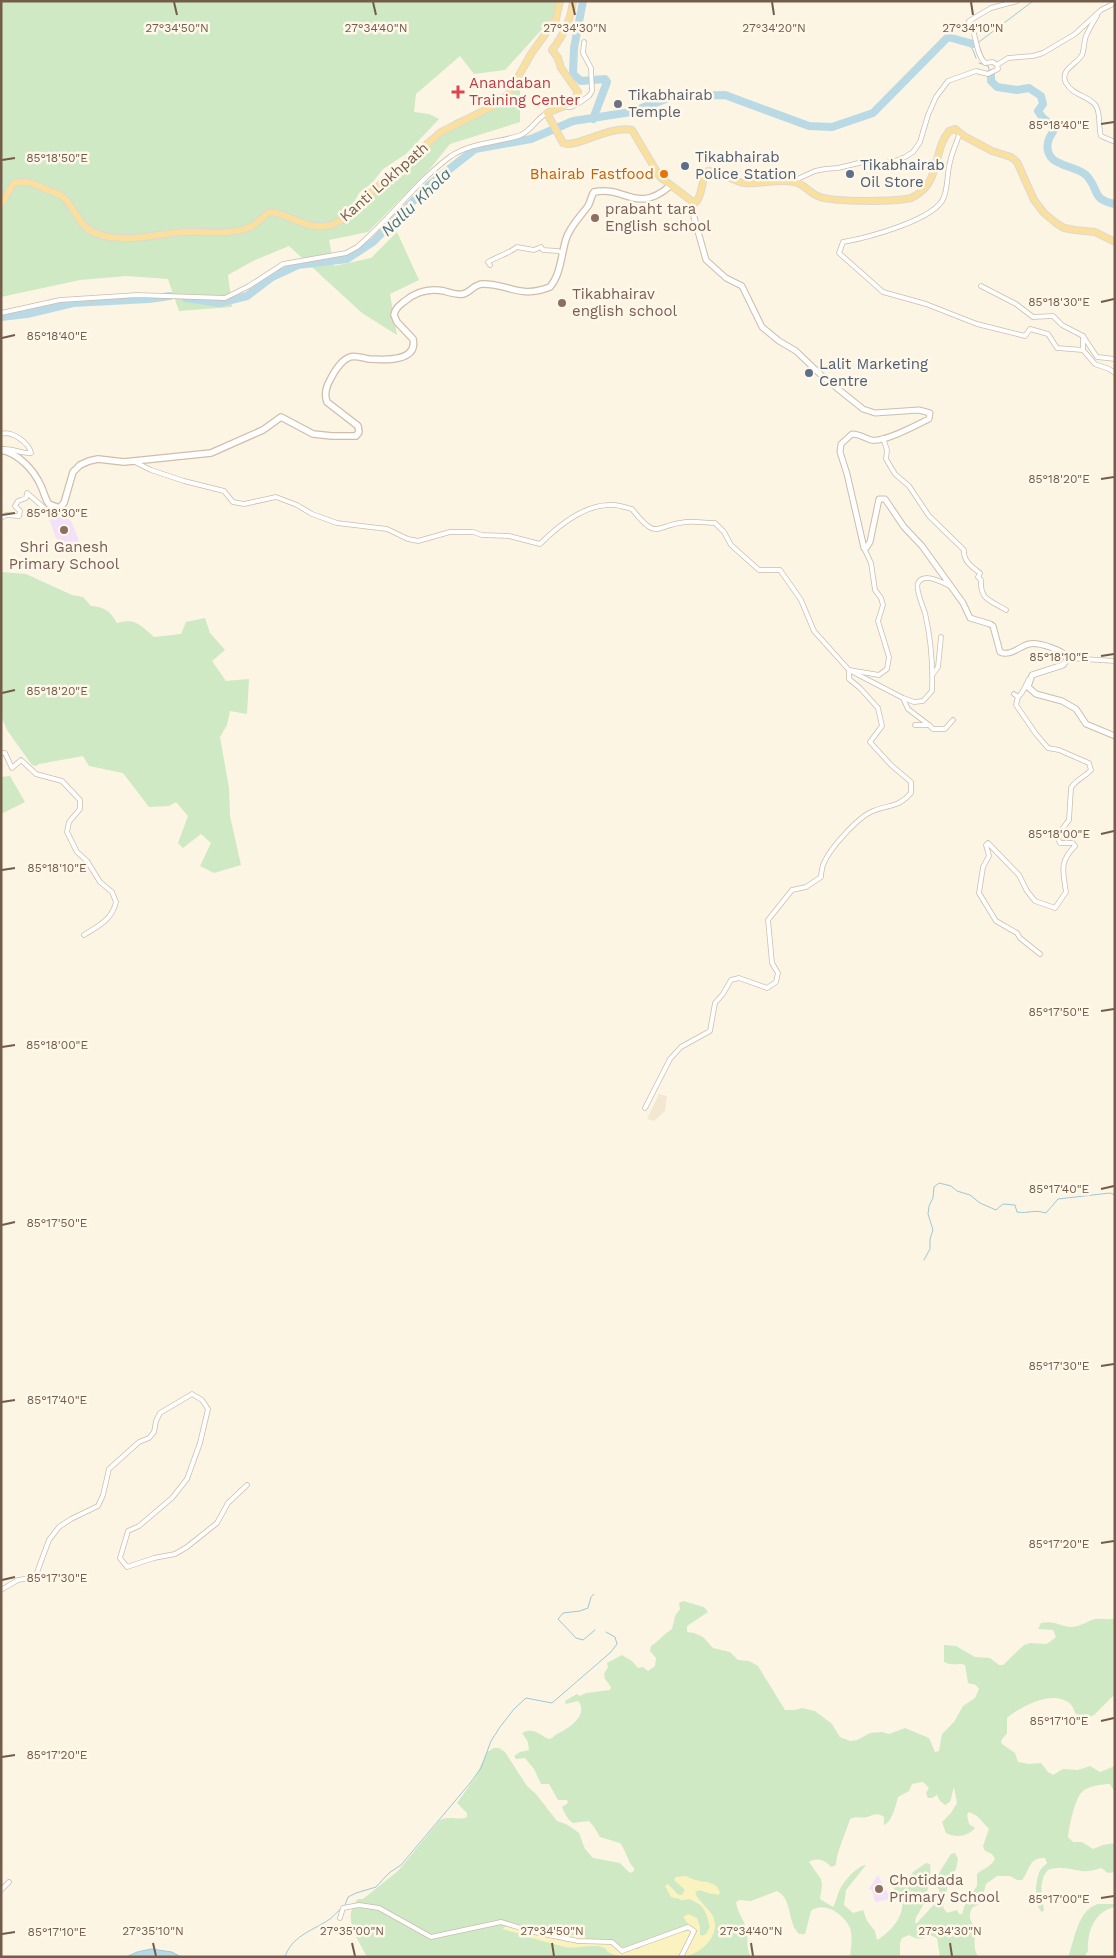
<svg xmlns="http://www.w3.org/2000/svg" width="1116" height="1958" font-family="'Work Sans',sans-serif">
	<rect width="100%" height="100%" fill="#fcf5e4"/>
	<!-- residential -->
	<path fill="#f3e7d2" d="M 659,1094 L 667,1096 L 665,1111 L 654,1121 L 647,1119 Z"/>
	<!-- education -->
	<g fill="#f2e1f8">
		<path d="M 61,509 L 72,523 L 80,543 L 69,547 L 56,538 L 48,516 Z"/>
		<path d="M 878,1875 L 891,1899 L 875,1902 L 872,1890 L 869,1889 Z"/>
	</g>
	<!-- green -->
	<g fill="#cee9c3" fill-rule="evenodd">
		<path d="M 1,1 L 558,1 L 554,16 L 505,70 L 474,74 L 460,56 L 416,94 L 414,112 L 429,114 L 439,119 L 406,154 L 383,169 L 372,183 L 360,192 L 355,200 L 359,203 L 391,174 L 411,163 L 425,146 L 455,120 L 510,97 L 515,91 L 520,88 L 520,122 L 450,144 L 429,170 L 368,232 L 329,240 L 334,266 L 371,258 L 397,232 L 419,280 L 390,294 L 397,335 L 362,313 L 289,246 L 253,261 L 228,275 L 232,307 L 179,311 L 168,279 L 126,276 L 80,280 L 1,297 Z"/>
		<path d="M 1,572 L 26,574 L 72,595 L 83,597 L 91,606 C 105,607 110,611 117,623 C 137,618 139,625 154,637 L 181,634 L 186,622 L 205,618 L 210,633 L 225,650 L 212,661 L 226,681 L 249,679 L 247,714 L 230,711 L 227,725 L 220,737 L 229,788 L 230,816 L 241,865 L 214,873 L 200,866 L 211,843 L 201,834 L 183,848 L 178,843 L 188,816 L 176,802 L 169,806 L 149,807 L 123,773 L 89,766 L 83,756 L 39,764 L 36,766 L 32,765 L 7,730 L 1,716 Z"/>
		<path d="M 10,776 L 25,802 L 1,814 L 1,777 Z"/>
		<path d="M 683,1601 L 704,1607 L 708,1612 L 687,1626 L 687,1632 L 694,1633 L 703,1637 L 713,1648 L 730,1652 L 738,1660 L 749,1661 L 758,1666 L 785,1710 L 795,1710 L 802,1708 L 815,1711 L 832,1724 L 840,1737 L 850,1741 L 857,1740 L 870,1733 L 882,1732 L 889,1734 L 905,1728 L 929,1738 L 935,1752 L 939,1751 L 942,1734 L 954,1722 L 963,1706 L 975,1698 L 979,1689 L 976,1685 L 968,1683 L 965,1665 C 958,1662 954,1667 944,1662 L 944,1645 L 956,1646 L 975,1657 L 990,1658 L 999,1665 L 1003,1665 L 1024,1645 L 1030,1643 L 1047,1644 L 1056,1637 L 1053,1630 L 1038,1629 L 1041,1623 C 1055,1620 1061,1627 1072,1627 C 1082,1626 1087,1621 1095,1619 C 1102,1618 1108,1621 1115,1618 L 1115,1694 L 1094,1715 L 1081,1721 C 1074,1716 1075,1706 1068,1702 C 1050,1690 1020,1707 1007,1718 L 1007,1733 L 1001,1741 L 1002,1744 L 1015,1753 L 1018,1762 L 1029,1764 L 1041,1763 L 1048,1772 L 1053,1775 L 1063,1769 L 1078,1770 L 1090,1766 L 1100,1772 L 1115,1766 L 1115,1793 L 1110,1784 L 1107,1784 C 1100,1785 1089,1786 1083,1791 C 1075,1797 1069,1827 1068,1837 L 1073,1842 L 1082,1842 L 1093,1849 L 1103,1845 L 1115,1843 L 1115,1872 L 1108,1873 L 1101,1868 C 1096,1870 1086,1872 1081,1871 C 1070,1869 1059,1866 1048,1870 C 1038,1881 1042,1896 1044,1910 L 1042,1912 C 1034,1905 1035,1883 1039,1873 C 1040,1869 1044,1866 1047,1863 L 1045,1858 C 1028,1857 1030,1871 1022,1880 L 1017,1880 L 1010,1876 L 997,1876 L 986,1884 L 981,1903 L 972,1908 C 966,1922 975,1922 975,1932 C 975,1943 973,1947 978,1957 L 940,1957 L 937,1938 L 930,1935 C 920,1940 918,1940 909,1935 L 902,1938 L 900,1943 L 900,1957 L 850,1957 C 851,1947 853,1938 850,1928 C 845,1915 824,1900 811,1911 L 805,1934 L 799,1934 C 787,1923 793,1899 777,1891 L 751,1901 L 740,1900 L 736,1902 C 737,1913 746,1922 747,1933 C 748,1942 746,1948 751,1957 L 684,1957 L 713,1934 C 720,1913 703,1908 695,1894 L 696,1891 L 700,1890 L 712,1894 L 708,1882 C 696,1882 688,1876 676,1877 L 685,1890 L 682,1895 L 678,1895 L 671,1887 L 666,1886 L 681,1900 L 690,1899 L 701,1905 L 706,1912 L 710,1927 L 707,1934 L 703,1936 L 700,1935 L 700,1927 L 683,1916 L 690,1925 L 690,1931 L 666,1935 L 638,1949 L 629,1950 L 615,1945 L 593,1943 L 586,1940 L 582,1935 L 562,1936 L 514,1926 L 505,1927 L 503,1929 L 565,1946 L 599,1946 L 605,1948 L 608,1952 L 622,1957 L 367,1957 C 358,1939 341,1918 358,1899 L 363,1899 L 398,1871 L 440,1820 C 451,1815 457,1821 467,1817 L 467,1813 L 457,1803 L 475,1778 L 487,1752 L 494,1748 L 499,1748 L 505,1752 L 527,1786 L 536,1794 L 557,1821 L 566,1824 L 579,1833 L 585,1849 L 593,1858 L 620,1863 L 630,1873 L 634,1871 L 634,1868 C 627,1861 626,1850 620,1843 L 600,1837 L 594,1827 L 589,1821 L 573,1823 C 567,1819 565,1814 562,1807 L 568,1803 L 567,1800 L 558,1800 L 549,1784 L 541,1784 L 534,1769 L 525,1758 L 516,1759 L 514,1756 L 520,1752 L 529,1750 L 528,1742 L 522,1733 C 534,1727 539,1735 549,1739 C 554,1738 554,1735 559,1733 C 570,1728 589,1714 578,1701 L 566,1704 L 565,1701 L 577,1694 L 580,1696 L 586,1693 L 610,1690 L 611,1687 L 605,1679 L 604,1674 L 608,1667 L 607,1663 L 622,1655 L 632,1661 L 638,1668 L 643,1667 L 648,1671 L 655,1666 L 656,1658 L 650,1651 L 651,1646 C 659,1641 664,1634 672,1629 L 675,1616 L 680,1609 L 679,1603 ZM 923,1782 L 929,1788 L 926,1793 L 928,1798 L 932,1798 L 937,1795 L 940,1801 L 945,1805 L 950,1802 L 954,1787 L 957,1803 L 951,1813 L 942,1822 L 946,1833 C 956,1838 967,1837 975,1828 L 969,1824 L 967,1815 L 969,1812 L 977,1816 L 989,1829 L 983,1846 L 985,1851 L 992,1854 L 995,1859 C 990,1868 983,1868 977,1874 L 977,1886 L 965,1904 L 962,1914 L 959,1914 L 957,1910 L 947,1913 L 943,1907 L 949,1880 L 956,1869 L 958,1859 L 955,1853 L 951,1854 L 934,1881 L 934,1885 L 939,1889 L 939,1899 L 917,1923 L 915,1923 C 915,1916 921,1911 923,1905 C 927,1893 932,1877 930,1864 L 926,1863 L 913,1872 L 910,1878 L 900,1877 L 893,1880 C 891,1888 897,1894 902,1899 C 905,1917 890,1932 877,1940 L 875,1931 L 867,1921 L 863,1910 L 853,1913 L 844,1905 L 846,1890 L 866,1865 C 857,1866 845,1880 840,1889 C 837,1895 836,1902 833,1907 L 820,1899 L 822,1885 L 821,1879 L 809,1862 C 817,1857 825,1860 831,1867 L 836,1865 C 836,1854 846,1832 850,1819 C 857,1815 861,1819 867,1817 C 875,1815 876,1812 884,1817 L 884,1825 C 892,1822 896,1805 898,1797 L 909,1791 L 912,1784 Z"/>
		<path d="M 1098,1904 L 1115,1904 L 1115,1907 C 1094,1911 1087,1932 1088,1951 L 1084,1957 L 1068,1957 C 1075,1940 1077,1910 1098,1904 Z"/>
	</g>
	<!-- sand -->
	<path fill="#faf3bf" d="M 686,1876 C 690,1878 694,1880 699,1881 C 708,1884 717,1881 720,1893 L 718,1895 L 700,1890 L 695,1892 C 699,1906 719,1912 714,1931 C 711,1944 697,1954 684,1957 C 672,1958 627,1958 615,1955 C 608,1954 606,1947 600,1946 C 589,1945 576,1949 565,1947 C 544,1942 524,1935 503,1929 L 505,1927 L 514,1926 L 562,1936 L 582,1935 L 585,1936 L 586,1940 L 593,1943 L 615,1945 L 629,1950 L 638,1949 L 666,1935 L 690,1931 L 689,1925 L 683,1917 L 688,1914 L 697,1918 L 700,1927 L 700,1935 L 703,1936 L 706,1934 L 710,1927 C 708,1915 702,1900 688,1899 C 682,1899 677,1899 671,1897 L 665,1886 L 668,1884 L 676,1894 L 682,1895 L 685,1892 L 684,1889 L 674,1880 L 676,1877 Z"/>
	<!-- water -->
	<path fill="#b9dae5" stroke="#9fc8d6" d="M 151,1949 L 172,1952 L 181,1957 L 126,1957 L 137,1952 Z"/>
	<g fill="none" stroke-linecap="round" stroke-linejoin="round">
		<!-- stream -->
		<g stroke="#9fc8d6" stroke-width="1">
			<path d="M 967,42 L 973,50 L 976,58"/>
			<path d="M 979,42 L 1033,1"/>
			<path d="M 979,63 L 988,66 L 989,69"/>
			<path d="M 924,1260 L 930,1249 L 930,1239 L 933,1230 L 928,1214 L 929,1206 L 933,1198 L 934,1187 L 939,1183 L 951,1186 L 957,1191 L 970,1195 L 980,1203 L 996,1210 L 1003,1204 L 1015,1205 L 1017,1212 C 1029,1214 1032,1209 1046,1213 L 1058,1199 L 1110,1193 L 1115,1195"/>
			<path d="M 594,1594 L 591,1597 L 588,1608 L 580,1611 L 563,1613 L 558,1619 L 576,1638 L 583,1640 L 595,1630"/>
			<path d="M 345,1905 L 348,1897 L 356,1893 L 376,1887 L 389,1873 L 401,1865 L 471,1782 L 481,1768 L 491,1741 L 500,1727 L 514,1709 L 526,1698 L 552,1703 L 611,1652 L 617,1644 L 615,1637 L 606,1632"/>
			<path d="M 285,1957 C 291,1937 311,1931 327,1921 C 333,1918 337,1911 342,1908"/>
		</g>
		<!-- river -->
		<g stroke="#b9dae5" stroke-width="8">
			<path d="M 583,1 L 574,48 L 573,74 L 581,81 L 605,79 L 607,82 L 593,119"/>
			<path d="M 991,73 L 991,81 L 997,87 L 1017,90 L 1029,88 L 1041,96 L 1043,104 L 1038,111 L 1042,117 L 1055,128 C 1053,133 1049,136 1048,142 C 1043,167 1074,164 1086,175 C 1100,189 1090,199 1115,204"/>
			<path d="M 186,298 L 219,303 L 247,296 L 272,277 L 298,265 L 347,259 L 373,242 L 428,186 L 475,149 L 531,139 L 573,121 L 631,112 L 674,96 L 725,95 L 809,126 L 832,127 L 873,113 L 948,37 L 973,44"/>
			<path d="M 1,317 L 27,314 L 73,303 L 149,299 L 170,296"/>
		</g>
		<defs>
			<g id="minor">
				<path d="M 1017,1 L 991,8 L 969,21 C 977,34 975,53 985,63 L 993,62 L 997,65 L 1008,58 L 1033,56 L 1043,53 L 1075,34 L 1101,10 L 1115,3"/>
				<path d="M 1097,16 C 1093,22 1089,29 1086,36 C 1084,42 1084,50 1082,55 C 1077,64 1059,70 1066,83 C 1074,97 1089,95 1096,106 C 1101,114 1098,127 1101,136 L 1115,142"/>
				<path d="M 564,107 L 571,107 L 579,103 L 589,96 L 592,91 L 591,68 L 583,53 L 584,42"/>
				<path d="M 960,132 C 957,142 952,152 950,162 C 947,173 948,186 944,197 C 936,220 866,238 843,242 L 839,253 L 883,292 L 926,304 L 977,324 L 1025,336 L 1030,329 L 1048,334 L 1057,348 L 1083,350 L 1095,364 L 1109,369 L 1115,373"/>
				<path d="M 793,181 L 815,171 L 825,169 L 838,168 L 863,162 L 874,164 L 892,162 L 905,157 L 913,152 L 920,142 L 928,115 L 936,97 L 948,81 L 976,71 L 988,74 L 998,69 L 997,65"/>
				<path d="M 490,265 L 488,262 C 498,256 508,254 517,247 L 534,250 L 541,247 L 543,250 L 558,251 L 563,253"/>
				<path d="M 981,286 L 1016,304 L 1033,317 L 1053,316 L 1062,325 L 1083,336 L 1097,357 L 1115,359"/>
				<path d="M 1,313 L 60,300 L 137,295 L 225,298 L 249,286 L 283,264 L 346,253 L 357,247 C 390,219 416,182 451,156 C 472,142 499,143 521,135 C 532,130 537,118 547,113"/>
				<path d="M 1083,336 L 1083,350"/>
				<path d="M 1,434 C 12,430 29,443 31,453 C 22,454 13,448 3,449"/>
				<path d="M 883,438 L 887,450 L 886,459 L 895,474 L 909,486 L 929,516 L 964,550 C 963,561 972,567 980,573 L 978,577 L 981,580 C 980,600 990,600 1006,610"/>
				<path d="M 135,462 L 151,470 L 184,481 L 224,491 L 233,502 L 244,504 L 276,497 L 297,505 L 312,514 L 337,523 L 387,529 L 408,539 L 418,541 L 450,532 L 473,532 L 482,535 L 509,536 L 540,544 C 557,527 582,506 608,505 C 615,504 624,507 632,509 C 658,542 654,525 686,522 C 695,521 706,523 715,523 L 724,532 L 731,545 L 759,570 L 780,570 L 801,600 L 814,631 L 849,670 L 903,698 L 914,702 L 923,701 L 932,691 C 933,665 931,639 925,613 C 923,607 915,588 918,583 C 924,572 941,582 950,586"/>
				<path d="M 1,518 L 6,515 L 19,516 L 20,511 L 15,506 L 18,501 L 26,498 L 27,493 L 50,513 L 54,513 L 59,508"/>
				<path d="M 1068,658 L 1115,661"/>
				<path d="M 933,674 L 938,667 L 941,637"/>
				<path d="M 1014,694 L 1018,697 C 1024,692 1025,686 1029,679"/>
				<path d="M 1018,697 L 1016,705 L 1036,734 L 1048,748 L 1059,750 L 1089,763 L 1091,770 C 1085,777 1075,780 1071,788 L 1069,820 L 1057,836 L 1060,843 L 1073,843 L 1075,846 C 1059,862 1063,871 1066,892 L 1055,908 L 1035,901 L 1027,891 L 1019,875 L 988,843 L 986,845 L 989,856 L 983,867 L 979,893 L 996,921 L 1017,933 L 1020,938 L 1040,954"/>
				<path d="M 903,698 L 908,709 L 929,725 L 915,725"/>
				<path d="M 929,725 L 933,729 L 945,729 L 953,720"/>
				<path d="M 1,753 L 5,753 L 12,768 L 21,760 L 36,774 L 62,781 L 80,800 L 80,809 L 69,822 L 67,832 L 77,852 L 87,861 L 100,882 L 112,892 L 116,902 C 112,920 98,926 84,935"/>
				<path d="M 645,1108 L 670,1059 L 681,1047 L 710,1031 L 715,1003 L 723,994 L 731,980 L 739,978 L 767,988 L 776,982 L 778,973 L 772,963 L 768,920 L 792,890 L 806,887 L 821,877 C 821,873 822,869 823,865 C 829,849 858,817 873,811 C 890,804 898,808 911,793 L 911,782 L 891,765 L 870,742 L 882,726 L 878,708 L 860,688 L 849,679 L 849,670 L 879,675 L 887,669 L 889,657 L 878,621 L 883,605 L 881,598 L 875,590 L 871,563 L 864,548"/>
				<path d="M 1,1590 L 18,1580 L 30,1578 L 36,1575 L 49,1540 L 59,1527 L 71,1519 L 98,1506 L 103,1495 L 109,1469 L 139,1442 L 149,1438 L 154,1432 L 156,1421 L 160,1413 L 192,1394 L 202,1400 L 208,1409 L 200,1443 L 187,1479 L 172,1498 L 139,1526 L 128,1531 L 120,1558 L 127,1567 L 154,1558 L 175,1554 L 187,1547 L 217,1523 L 228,1503 L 247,1485"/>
				<path d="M 1,1890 L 9,1882"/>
				<path d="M 340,1918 L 343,1908 L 359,1905 L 379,1908 L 431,1937 L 501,1922 L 534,1932 L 578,1941 L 612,1942 L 622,1951 L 688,1927 L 694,1931 L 681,1957"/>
			</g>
			<path id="tertiary" d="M 693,202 L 694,217 L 706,260 L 726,278 L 742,286 L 762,327 L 779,341 L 796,351 L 822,376 L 863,409 L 875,413 L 919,410 L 930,413 L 929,419 C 916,425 884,443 871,440 C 864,438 860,434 852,434 L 841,444 L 840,452 L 847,474 L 864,548 L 866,548 L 870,542 L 879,499 L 885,499 L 904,527 L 922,546 L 963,603 L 970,618 L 990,624 L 993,626 L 1000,652 C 1010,657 1020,646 1029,644 C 1038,642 1064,650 1068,658 L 1063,665 L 1032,675 L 1028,687 L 1036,694 L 1062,701 L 1076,709 L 1086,724 L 1115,736"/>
			<path id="secondary" d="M 1,450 C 18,453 34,470 41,486 C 44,492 45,499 49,504 L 59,508 L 64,503 L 73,472 L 80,465 L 89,461 L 98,459 L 124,462 L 211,453 L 263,430 L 281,417 L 313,434 L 332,436 L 356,436 L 359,432 L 358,426 L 327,402 C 324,394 326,387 330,380 C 334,372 341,360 350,357 C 355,355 363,358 369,359 C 384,360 418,362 413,339 L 397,322 L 394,315 C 395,308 400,305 405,301 C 417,291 429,288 444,291 C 451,293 457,295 463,294 C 471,292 474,284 483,284 C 510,284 519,299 550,287 C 561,274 561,255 566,239 C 570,226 580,217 588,206 C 591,201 591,196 594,192 C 625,185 636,215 670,186"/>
			<g id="primary">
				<path d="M 573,1 C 571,20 564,35 552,50 L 558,58 L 561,68 L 578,92 C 574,106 559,107 547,113 L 563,143 C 575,149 609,125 632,130 L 660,177 L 693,202 L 696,202 C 704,193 700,179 708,171 C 720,171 732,181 744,183 C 760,185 777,178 794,182 C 804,183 810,194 820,197 C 836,202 894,202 911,198 C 916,196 920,193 923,190 C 939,174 935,148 949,131 L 955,129 L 964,136 L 992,151 L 1011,157 L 1017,162 L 1034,200 L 1044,213 L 1056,223 L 1064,228 L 1075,230 L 1095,232 L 1115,242"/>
				<path d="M 1,204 L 14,183 C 26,180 32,183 43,188 C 51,192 60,192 66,200 C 74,209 81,227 93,232 C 123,245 153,234 184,232 C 205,231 229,235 248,228 C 257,225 262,217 270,212 C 282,213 292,219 303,223 C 328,233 345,221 360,202 L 441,132 L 499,103 L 509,93 L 531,54 L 556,19 L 560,1"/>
			</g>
		</defs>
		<!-- minor casing -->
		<use href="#minor" stroke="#cdbdab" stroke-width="5.5"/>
		<!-- tertiary casing -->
		<use href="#tertiary" stroke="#cdbdab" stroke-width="7"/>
		<!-- secondary casing -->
		<use href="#secondary" stroke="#d0bea8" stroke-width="8"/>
		<!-- primary casing -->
		<use href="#primary" stroke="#ddd8d4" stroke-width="8"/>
		<!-- minor -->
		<use href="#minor" stroke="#fff" stroke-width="4"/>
		<!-- tertiary -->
		<use href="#tertiary" stroke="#fff" stroke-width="5"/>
		<!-- secondary -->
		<use href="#secondary" stroke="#fff" stroke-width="5.5"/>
		<!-- primary -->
		<use href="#primary" stroke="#f9e09e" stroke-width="6"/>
	</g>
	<!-- ticks -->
	<path fill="none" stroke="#735d4a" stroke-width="2" d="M 174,2 L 177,15M 373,2 L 376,15M 572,2 L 575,15M 772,2 L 774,15M 971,2 L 973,15M 1101,124 L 1114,122M 2,160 L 15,158M 1101,302 L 1114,299M 2,338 L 15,335M 1101,479 L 1114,477M 2,515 L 15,513M 1101,656 L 1114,654M 2,693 L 15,690M 1101,834 L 1114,831M 2,870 L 15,868M 1101,1011 L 1114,1009M 2,1047 L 15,1045M 1101,1189 L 1114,1186M 2,1225 L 15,1222M 1101,1366 L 1114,1364M 2,1402 L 15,1400M 1101,1543 L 1114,1541M 2,1580 L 15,1577M 1101,1721 L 1114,1718M 2,1757 L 15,1755M 1101,1898 L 1114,1896M 2,1934 L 15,1932M 153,1943 L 156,1956M 352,1943 L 355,1956M 552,1943 L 554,1956M 751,1943 L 753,1956M 950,1943 L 952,1956"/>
	<!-- markers -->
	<path fill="#e0444e" stroke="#fff8ea" stroke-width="2" d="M455.5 84.5h5v5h5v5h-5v5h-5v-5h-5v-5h5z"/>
	<circle fill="#6b7280" stroke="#fff8ea" stroke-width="2" cx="618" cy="104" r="5"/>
	<g fill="#5c6f8a" stroke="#fff8ea" stroke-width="2">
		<circle cx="685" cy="166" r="5"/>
		<circle cx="850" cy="174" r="5"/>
		<circle cx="809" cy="373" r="5"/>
	</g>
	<circle fill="#e8710a" stroke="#fff8ea" stroke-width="2" cx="664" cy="174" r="5"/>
	<g fill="#8d6e63" stroke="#fff8ea" stroke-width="2">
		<circle cx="595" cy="218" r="5"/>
		<circle cx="562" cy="303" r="5"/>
		<circle cx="64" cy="530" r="5"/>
		<circle cx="879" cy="1889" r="5"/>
	</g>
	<g text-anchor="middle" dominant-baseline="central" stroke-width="5" stroke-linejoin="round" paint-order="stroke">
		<!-- health labels -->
		<g font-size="15" fill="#be3a42" stroke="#fff8ea" text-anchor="start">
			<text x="469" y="83">Anandaban<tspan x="469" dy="17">Training Center</tspan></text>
		</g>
		<!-- worship labels -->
		<g font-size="15" fill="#5b616d" stroke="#fff8ea" text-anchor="start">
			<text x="628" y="95">Tikabhairab<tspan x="628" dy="17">Temple</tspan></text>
		</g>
		<!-- service labels -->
		<g font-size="15" fill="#4e5e75" stroke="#fff8ea" text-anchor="start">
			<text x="695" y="157">Tikabhairab<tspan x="695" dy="17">Police Station</tspan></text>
			<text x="860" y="165">Tikabhairab<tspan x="860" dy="17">Oil Store</tspan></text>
			<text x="819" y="364">Lalit Marketing<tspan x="819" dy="17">Centre</tspan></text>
		</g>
		<!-- food labels -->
		<g font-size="15" fill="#c56008" stroke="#fff8ea" text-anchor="end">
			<text x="654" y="174">Bhairab Fastfood</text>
		</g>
		<!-- street labels -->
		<g font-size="15" fill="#735d4a" stroke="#fff8ea">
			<text transform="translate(384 182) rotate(-41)">Kanti Lokhpath</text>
		</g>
		<!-- education labels -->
		<g font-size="15" fill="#785e54" stroke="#fff8ea" text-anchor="start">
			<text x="605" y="209">prabaht tara<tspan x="605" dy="17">English school</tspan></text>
			<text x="572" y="294">Tikabhairav<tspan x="572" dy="17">english school</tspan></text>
			<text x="64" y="547" text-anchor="middle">Shri Ganesh<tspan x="64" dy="17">Primary School</tspan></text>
			<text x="889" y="1880">Chotidada<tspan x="889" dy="17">Primary School</tspan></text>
		</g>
		<!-- water labels -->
		<g font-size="16" font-style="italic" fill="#447486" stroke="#fff8ea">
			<text transform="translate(416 202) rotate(-44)">Nallu Khola</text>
		</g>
	</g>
	<g font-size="12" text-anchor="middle" fill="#735d4a" stroke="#fff8ea" stroke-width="5" stroke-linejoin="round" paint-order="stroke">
		<text x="774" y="32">27°34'20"N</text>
		<text x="177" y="32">27°34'50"N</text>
		<text x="376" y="32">27°34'40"N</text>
		<text x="575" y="32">27°34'30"N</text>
		<text x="973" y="32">27°34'10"N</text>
		<text x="1059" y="129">85°18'40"E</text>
		<text x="57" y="162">85°18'50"E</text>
		<text x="1059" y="306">85°18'30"E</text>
		<text x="57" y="340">85°18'40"E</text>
		<text x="1059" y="483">85°18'20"E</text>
		<text x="57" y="517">85°18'30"E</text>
		<text x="1059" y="661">85°18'10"E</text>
		<text x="57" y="695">85°18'20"E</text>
		<text x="1059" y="838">85°18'00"E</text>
		<text x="57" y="872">85°18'10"E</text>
		<text x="1059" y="1016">85°17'50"E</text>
		<text x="57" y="1049">85°18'00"E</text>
		<text x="1059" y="1193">85°17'40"E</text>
		<text x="57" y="1227">85°17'50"E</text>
		<text x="1059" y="1370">85°17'30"E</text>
		<text x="57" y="1404">85°17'40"E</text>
		<text x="1059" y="1548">85°17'20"E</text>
		<text x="57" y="1582">85°17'30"E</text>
		<text x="1059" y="1725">85°17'10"E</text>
		<text x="57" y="1759">85°17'20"E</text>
		<text x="1059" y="1903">85°17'00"E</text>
		<text x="153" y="1935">27°35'10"N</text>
		<text x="352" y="1935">27°35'00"N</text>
		<text x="552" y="1935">27°34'50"N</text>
		<text x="751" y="1935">27°34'40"N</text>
		<text x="950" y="1935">27°34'30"N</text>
		<text x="57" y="1936">85°17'10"E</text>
	</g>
	<!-- border -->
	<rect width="1116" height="1958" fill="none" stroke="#735d4a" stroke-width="5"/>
</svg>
